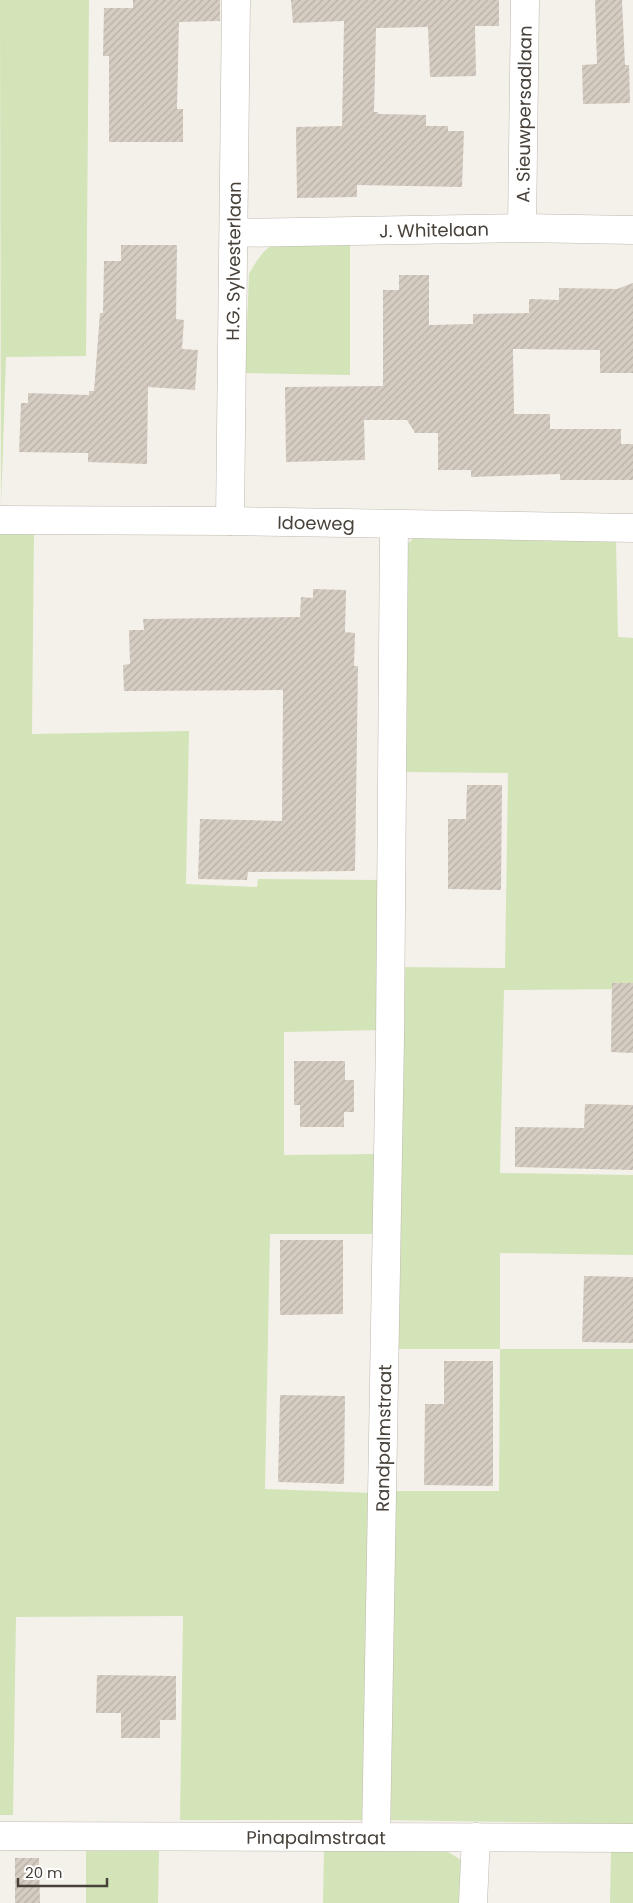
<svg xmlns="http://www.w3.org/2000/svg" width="633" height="1903" font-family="Poppins,sans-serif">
	<defs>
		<pattern id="building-hatch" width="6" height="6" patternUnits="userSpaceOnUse" patternTransform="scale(1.25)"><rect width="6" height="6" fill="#d5ccc2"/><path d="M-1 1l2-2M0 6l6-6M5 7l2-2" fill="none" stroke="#b8b0a7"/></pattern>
	</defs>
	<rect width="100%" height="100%" fill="#f4f1eb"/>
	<!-- grass -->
	<g fill="#d3e4b8">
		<path d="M 0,0 L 89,0 L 86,356 L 6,357 L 1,507 Z"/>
		<path d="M 274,243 L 350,243 L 350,375 L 245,373 L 249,274 C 256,261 262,252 274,243 Z"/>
		<path d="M 0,531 L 34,532 L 32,734 L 189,731 L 186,884 L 257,887 L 258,879 L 384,880 L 383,1030 L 284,1032 L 284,1155 L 380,1154 L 379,1234 L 270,1234 L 265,1489 L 374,1493 L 369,1820 L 180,1820 L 183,1616 L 16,1617 L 13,1815 L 0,1815 Z"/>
		<path d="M 415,537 L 616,541 L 618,637 L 633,638 L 633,989 L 504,990 L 500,1173 L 633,1175 L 633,1255 L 500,1253 L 500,1349 L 633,1349 L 633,1824 L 383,1820 L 390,1491 L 499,1491 L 500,1349 L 392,1349 L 397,967 L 505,968 L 508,773 L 402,772 L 404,547 Z"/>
		<path d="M 324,1848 L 424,1850 L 448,1852 L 461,1860 L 464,1875 L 463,1903 L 323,1903 Z"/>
		<path d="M 86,1851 L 159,1851 L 158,1903 L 86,1903 Z"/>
		<path d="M 611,1851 L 633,1851 L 633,1903 L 610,1903 Z"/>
	</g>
	<!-- building -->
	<g fill="url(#building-hatch)">
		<path d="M 133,0 L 220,0 L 220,21 L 179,22 L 177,109 L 183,109 L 183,142 L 109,142 L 109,56 L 103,56 L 104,8 L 133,8 Z"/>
		<path d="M 291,0 L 499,0 L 499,26 L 475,26 L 476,76 L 430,77 L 428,27 L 376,28 L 374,112 L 378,112 L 378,114 L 426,115 L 426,126 L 448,126 L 448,131 L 464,131 L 462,187 L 357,185 L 357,197 L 297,198 L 296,127 L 342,126 L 344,21 L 293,23 Z"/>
		<path d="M 595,0 L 622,0 L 625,65 L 629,65 L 630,103 L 583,104 L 582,65 L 597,64 Z"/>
		<path d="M 121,245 L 177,245 L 176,319 L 184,320 L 182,349 L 198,350 L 195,390 L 148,387 L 147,464 L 88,462 L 88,453 L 19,452 L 21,403 L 28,403 L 28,393 L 89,395 L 89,391 L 94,391 L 100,313 L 103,313 L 104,261 L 121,261 Z"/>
		<path d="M 399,275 L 429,275 L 429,325 L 473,324 L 473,314 L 529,313 L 529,299 L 559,300 L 559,288 L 617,289 L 633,283 L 633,373 L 600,373 L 600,350 L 513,349 L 514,414 L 550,414 L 550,429 L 621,429 L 621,444 L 633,444 L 633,480 L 560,480 L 560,474 L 471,477 L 471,470 L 438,470 L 438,433 L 415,433 L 407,420 L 364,420 L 365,460 L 286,462 L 285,387 L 383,386 L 383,290 L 399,290 Z"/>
		<path d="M 313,589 L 346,590 L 345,632 L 355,633 L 354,666 L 358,666 L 355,871 L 248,872 L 247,880 L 198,879 L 200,819 L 282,821 L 283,690 L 124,691 L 123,665 L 130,664 L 129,630 L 144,630 L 143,619 L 300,617 L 301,597 L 313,598 Z"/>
		<path d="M 467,785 L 502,785 L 501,890 L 448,889 L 448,819 L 466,819 Z"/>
		<path d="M 612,983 L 633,983 L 633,1053 L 611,1052 Z"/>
		<path d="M 294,1061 L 345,1061 L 345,1080 L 354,1080 L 354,1112 L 344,1112 L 344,1127 L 300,1127 L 300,1105 L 294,1105 Z"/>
		<path d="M 585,1104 L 633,1105 L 633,1170 L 515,1167 L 515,1127 L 584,1128 Z"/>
		<path d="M 280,1240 L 343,1240 L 343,1314 L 280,1315 Z"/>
		<path d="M 584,1276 L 633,1277 L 633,1343 L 582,1342 Z"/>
		<path d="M 444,1361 L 493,1361 L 493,1486 L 424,1485 L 425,1404 L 444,1404 Z"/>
		<path d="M 280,1395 L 345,1396 L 344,1484 L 278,1482 Z"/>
		<path d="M 97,1675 L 176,1676 L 176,1720 L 160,1720 L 160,1738 L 121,1738 L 121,1713 L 96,1713 Z"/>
		<path d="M 15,1858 L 39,1858 L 40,1903 L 15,1903 Z"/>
	</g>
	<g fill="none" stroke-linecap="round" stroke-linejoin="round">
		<defs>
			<g id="minor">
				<path id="s1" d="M 522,228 L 525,0"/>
				<path id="s2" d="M 234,233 L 522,228 L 633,230"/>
				<path id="s3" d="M 0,520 L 230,521 L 633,528"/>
				<path id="s4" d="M 230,521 L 236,0"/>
				<path id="s5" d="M 0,1836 L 633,1838"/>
				<path id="s6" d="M 376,1837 L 390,1040 L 394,525"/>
				<path d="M 473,1903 L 476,1837"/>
			</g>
		</defs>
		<!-- minor casing -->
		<use href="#minor" stroke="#bfb8af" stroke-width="29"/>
		<!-- minor -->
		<use href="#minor" stroke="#fff" stroke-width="28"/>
	</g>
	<g text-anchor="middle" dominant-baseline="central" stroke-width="4" stroke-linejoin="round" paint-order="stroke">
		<!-- street labels -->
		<g font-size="18" fill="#48413a" stroke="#fff">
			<text stroke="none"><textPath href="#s1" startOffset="114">A. Sieuwpersadlaan</textPath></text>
			<text stroke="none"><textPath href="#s2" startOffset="200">J. Whitelaan</textPath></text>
			<text stroke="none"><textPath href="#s4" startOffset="260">H.G. Sylvesterlaan</textPath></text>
			<text stroke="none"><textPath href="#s3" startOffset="316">Idoeweg</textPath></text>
			<text stroke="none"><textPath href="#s6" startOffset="399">Randpalmstraat</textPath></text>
			<text stroke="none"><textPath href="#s5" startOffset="316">Pinapalmstraat</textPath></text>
		</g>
	</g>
	<!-- scale -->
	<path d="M18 1878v8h89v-8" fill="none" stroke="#48413a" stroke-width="2.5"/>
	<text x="25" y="1878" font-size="15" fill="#48413a" stroke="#ffffff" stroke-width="4" paint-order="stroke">20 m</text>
</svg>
